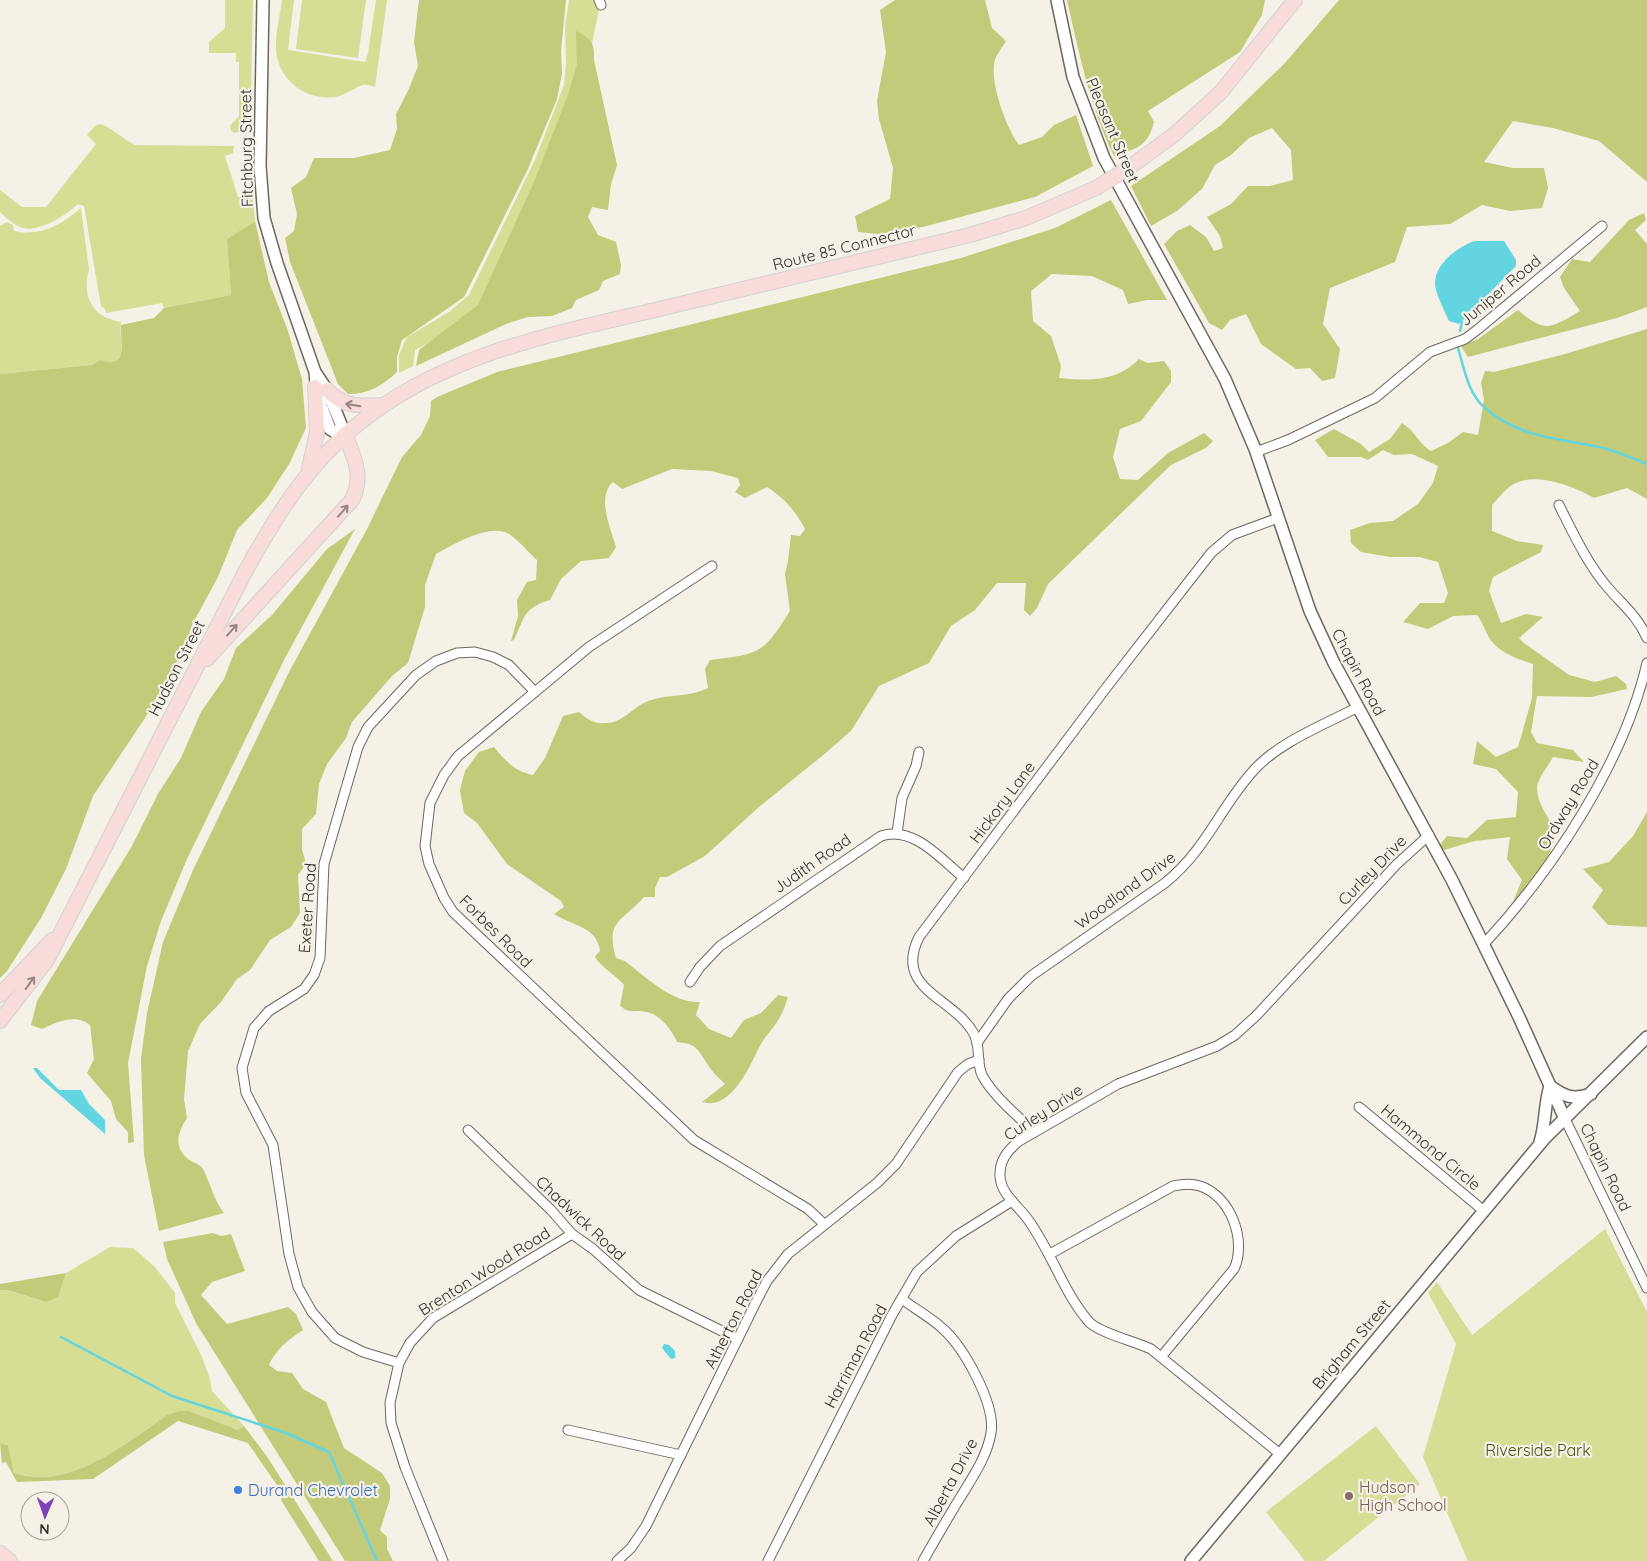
<svg xmlns="http://www.w3.org/2000/svg" width="1647" height="1561" font-family="Quicksand,sans-serif">
	<rect width="100%" height="100%" fill="#f5f1e7"/>
	<!-- green -->
	<g fill="#d6dd95">
		<path d="M 225,0 L 253,0 L 251,90 L 239,90 L 239,62 L 236,62 L 236,53 L 209,53 L 209,42 L 225,28 Z"/>
		<path d="M 282,0 L 294,0 L 288,50 L 365,62 L 368,53 L 376,0 L 387,0 L 375,87 C 372,86 366,84 363,85 C 356,86 347,95 335,97 C 306,101 278,80 276,50 C 275,34 280,16 282,0 Z"/>
		<path d="M 302,0 L 366,0 L 358,58 L 296,49 Z"/>
		<path d="M 569,0 L 601,0 L 589,58 L 486,302 L 440,337 L 415,350 L 413,366 L 399,373 L 399,355 L 407,337 L 449,312 L 469,295 L 535,160 L 564,85 L 566,63 L 565,26 Z"/>
		<path d="M 239,94 L 251,94 L 250,122 L 247,130 L 234,133 L 231,130 L 230,126 L 239,116 Z"/>
		<path d="M 100,124 C 110,126 124,140 135,145 L 234,146 L 233,153 L 225,156 L 238,197 L 253,200 L 255,221 L 227,239 L 231,295 L 164,308 L 162,303 L 106,313 L 105,309 L 101,306 L 84,206 L 78,204 C 66,215 36,236 18,226 C 12,223 5,217 0,212 L 0,190 L 22,207 L 46,207 L 96,144 L 87,135 L 95,126 Z"/>
		<path d="M 81,208 L 89,270 C 81,298 94,318 121,322 C 118,341 131,370 100,360 L 92,365 L 0,374 L 0,226 L 7,222 L 13,225 L 14,231 C 40,237 61,225 81,208 Z"/>
		<path d="M 1605,1229 L 1647,1312 L 1647,1561 L 1468,1561 L 1423,1457 L 1456,1344 L 1428,1293 L 1437,1282 L 1472,1335 Z"/>
		<path d="M 110,1247 L 133,1248 L 155,1267 L 175,1293 L 175,1303 L 202,1357 L 210,1379 L 212,1391 L 244,1426 L 238,1430 L 189,1411 L 167,1415 C 122,1445 71,1491 14,1473 L 8,1445 L 0,1443 L 0,1290 L 8,1290 L 46,1302 L 58,1296 L 66,1273 Z"/>
		<path d="M 1376,1426 L 1420,1484 L 1324,1561 L 1305,1561 L 1266,1512 Z"/>
	</g>
	<!-- forest -->
	<g fill="#c3ca79">
		<path d="M 419,0 L 566,0 L 561,51 L 562,73 L 557,99 L 527,171 L 464,297 L 402,340 L 397,357 L 397,372 C 382,386 369,394 348,394 L 338,384 L 290,262 L 285,238 L 294,231 L 297,214 L 291,188 L 306,177 L 314,158 L 354,158 L 390,150 L 397,129 L 396,114 L 408,91 L 418,66 L 414,42 Z"/>
		<path d="M 895,0 L 985,0 L 992,28 L 1006,41 C 1002,48 994,57 994,65 C 991,86 1007,129 1019,145 L 1042,137 L 1054,125 L 1076,115 L 1093,166 L 1035,197 L 923,227 L 878,234 L 858,232 L 855,216 L 890,199 L 893,168 L 879,119 L 877,101 L 886,52 L 880,10 Z"/>
		<path d="M 1067,0 L 1265,0 L 1262,15 L 1240,52 L 1148,111 L 1154,122 C 1148,146 1137,149 1114,156 C 1090,107 1079,53 1067,0 Z"/>
		<path d="M 1339,0 L 1647,0 L 1647,182 L 1599,141 L 1553,128 L 1513,121 L 1484,162 L 1513,168 L 1544,168 L 1548,188 L 1542,208 L 1510,211 L 1482,205 L 1450,224 L 1407,227 L 1395,262 L 1330,288 L 1323,324 L 1340,349 L 1335,378 L 1322,381 L 1310,368 L 1296,369 L 1261,344 L 1246,314 L 1230,320 L 1222,330 L 1209,323 L 1164,244 L 1177,231 L 1190,225 L 1206,237 L 1214,251 L 1223,248 L 1220,236 L 1207,217 L 1231,204 L 1248,186 L 1270,186 L 1293,180 L 1291,150 L 1272,128 L 1249,138 L 1231,155 L 1215,165 L 1202,189 L 1177,211 L 1151,226 L 1131,186 L 1220,126 L 1285,63 Z"/>
		<path d="M 576,31 C 591,38 595,44 594,60 L 617,165 L 611,184 L 608,210 L 592,207 L 588,217 L 598,235 L 616,242 L 621,265 L 620,274 L 603,281 L 599,290 L 576,300 L 572,308 L 552,316 L 528,317 L 506,324 L 416,366 L 419,350 L 478,305 L 534,182 L 568,95 L 577,64 Z"/>
		<path d="M 1111,200 L 1167,300 L 1147,300 L 1128,304 L 1123,290 L 1092,276 L 1052,274 L 1031,291 L 1033,321 L 1051,336 L 1061,366 L 1059,378 C 1088,381 1117,382 1139,359 L 1147,363 L 1164,361 L 1171,371 L 1171,382 L 1141,421 L 1120,429 L 1113,457 L 1120,479 L 1138,480 L 1168,453 L 1204,433 L 1213,441 L 1206,448 L 1171,465 L 1048,584 L 1037,608 L 1030,616 L 1024,610 L 1026,583 L 997,583 L 975,610 L 951,626 L 929,663 L 879,686 L 851,731 L 822,756 L 760,806 L 705,856 L 667,877 L 660,877 L 655,888 L 655,897 L 644,897 C 622,922 605,920 616,958 L 625,961 C 647,978 672,1003 700,1002 L 696,1015 L 709,1029 L 731,1038 L 744,1020 L 761,1013 L 778,995 L 788,997 C 785,1006 782,1015 777,1022 C 772,1030 765,1036 761,1044 C 750,1065 732,1111 702,1102 L 725,1084 C 719,1078 712,1072 708,1065 C 698,1050 698,1044 677,1042 C 672,1030 660,1014 646,1012 C 634,1009 632,1015 620,1006 L 624,985 C 617,976 598,965 595,956 L 600,951 C 597,926 572,926 554,914 L 564,907 L 561,901 L 507,864 L 477,823 L 464,813 L 460,790 L 465,771 L 479,752 L 494,747 C 505,761 515,771 533,775 L 545,758 L 563,716 L 579,712 C 588,720 594,724 607,723 C 623,723 636,704 651,700 C 670,694 691,697 708,688 L 705,669 L 710,660 C 760,654 763,654 790,611 L 785,574 L 788,561 L 791,535 L 800,536 L 805,529 C 795,510 784,498 767,487 L 745,498 L 735,492 L 740,485 L 738,478 L 711,471 L 672,469 L 622,489 L 613,482 C 596,497 611,529 616,547 L 609,558 L 581,561 L 561,579 L 550,600 C 523,608 525,617 514,640 L 511,641 L 518,616 L 517,600 L 527,582 L 536,580 L 537,560 C 529,553 516,537 507,533 C 487,524 453,545 436,554 L 425,585 L 425,607 L 408,663 L 392,676 L 352,722 L 346,738 L 327,764 L 319,784 L 316,814 L 302,829 L 302,849 L 306,864 L 298,875 L 300,913 L 291,927 L 270,940 L 250,970 L 237,979 L 221,1002 L 200,1024 L 188,1051 L 184,1099 L 187,1118 C 179,1130 173,1145 186,1157 C 191,1163 201,1163 204,1171 C 211,1186 214,1200 224,1213 L 159,1231 L 144,1155 L 141,1059 L 147,1013 L 163,942 L 193,870 L 289,672 L 367,529 L 402,457 L 421,435 L 430,416 L 431,401 L 437,397 L 497,372 L 961,258 L 1055,228 Z"/>
		<path d="M 1644,213 L 1646,220 L 1635,230 L 1647,244 L 1647,307 L 1617,318 L 1468,357 L 1461,346 L 1478,339 L 1518,310 C 1546,334 1551,328 1580,311 L 1564,288 L 1560,277 L 1572,259 L 1590,262 L 1629,220 Z"/>
		<path d="M 255,221 L 269,282 L 287,328 L 302,379 L 306,428 L 289,464 L 267,498 L 237,530 L 218,577 L 193,623 L 181,654 L 145,718 L 93,796 L 66,869 L 41,918 L 7,971 L 0,978 L 0,374 L 92,365 L 100,360 C 129,369 120,345 121,325 L 154,318 L 164,308 L 231,295 L 227,239 Z"/>
		<path d="M 1647,329 L 1647,499 L 1627,488 L 1594,498 C 1573,486 1534,471 1512,485 C 1504,490 1498,499 1492,505 L 1492,531 L 1517,541 L 1543,545 L 1541,552 L 1493,577 L 1489,591 L 1501,623 L 1526,614 L 1543,617 L 1519,638 L 1524,643 L 1569,675 L 1595,682 L 1616,676 L 1626,684 L 1627,689 L 1591,697 L 1537,696 L 1531,732 L 1537,743 L 1573,750 L 1584,762 L 1553,757 C 1549,765 1537,779 1537,788 C 1537,804 1548,815 1554,830 C 1561,846 1524,894 1512,904 L 1522,880 L 1507,859 L 1510,837 L 1475,841 L 1444,850 L 1438,847 L 1447,836 L 1467,838 L 1487,820 L 1516,817 L 1518,792 L 1496,769 L 1473,764 L 1477,741 L 1496,757 L 1518,747 L 1532,698 L 1533,664 C 1521,660 1505,655 1495,645 C 1487,638 1484,624 1477,615 L 1453,616 L 1428,629 L 1403,622 L 1420,603 L 1444,603 L 1448,593 L 1438,562 L 1419,557 L 1390,557 L 1361,552 L 1351,543 L 1350,530 L 1370,523 L 1393,521 L 1418,504 L 1433,483 L 1438,466 L 1412,454 L 1394,455 L 1383,450 L 1368,460 L 1361,457 L 1328,457 L 1315,440 L 1334,429 L 1361,444 L 1369,452 L 1390,439 L 1402,423 C 1416,432 1420,445 1431,451 L 1448,443 L 1463,432 L 1478,435 L 1484,400 L 1481,383 L 1485,371 L 1494,372 L 1565,354 Z"/>
		<path d="M 355,529 L 284,660 L 187,859 L 161,921 L 147,966 L 128,1063 L 134,1142 L 128,1143 L 128,1132 L 116,1119 L 111,1101 L 87,1073 L 94,1059 L 90,1025 C 76,1013 56,1022 42,1029 L 31,1025 L 37,1001 L 132,846 L 158,794 L 181,758 L 201,712 L 224,679 L 236,648 L 272,615 L 327,549 Z"/>
		<path d="M 1647,812 L 1647,927 L 1608,925 L 1592,907 L 1603,890 L 1583,869 L 1609,862 L 1633,836 Z"/>
		<path d="M 213,1233 L 221,1236 L 231,1234 L 245,1271 L 212,1282 L 201,1295 L 227,1324 L 288,1307 L 296,1314 L 303,1330 C 288,1340 276,1349 269,1365 L 277,1371 L 292,1373 L 303,1389 L 326,1402 L 344,1448 L 382,1473 L 390,1486 L 390,1499 L 380,1530 L 387,1537 L 387,1549 L 393,1561 L 345,1561 L 196,1323 L 167,1259 L 163,1242 Z"/>
		<path d="M 66,1273 L 58,1297 L 46,1302 L 8,1290 L 0,1290 L 0,1284 Z"/>
		<path d="M 180,1411 L 189,1411 L 238,1430 L 244,1426 L 268,1458 L 333,1561 L 319,1561 L 281,1500 L 281,1491 L 248,1443 L 178,1421 L 93,1479 L 17,1482 L 6,1462 L 2,1463 L 0,1443 L 8,1445 L 14,1473 C 70,1491 123,1445 167,1415 Z"/>
	</g>
	<!-- water -->
	<g fill="#63d5e1">
		<path d="M 1475,241 L 1504,241 L 1516,260 L 1516,266 L 1459,324 L 1449,321 L 1447,317 C 1443,307 1435,293 1435,283 C 1435,263 1459,246 1475,241 Z"/>
		<path d="M 33,1068 L 37,1068 L 59,1090 L 81,1090 L 89,1104 L 105,1120 L 105,1134 L 40,1078 Z"/>
		<path d="M 664,1344 L 669,1345 L 675,1351 L 675,1358 L 671,1359 L 662,1348 Z"/>
	</g>
	<g fill="none" stroke-linecap="round" stroke-linejoin="round">
		<!-- stream -->
		<g stroke="#63d5e1" stroke-width="2.5">
			<path d="M 1460,331 L 1462,322"/>
			<path d="M 1458,348 C 1464,368 1468,393 1484,407 C 1520,440 1564,438 1607,449 C 1621,453 1634,459 1647,464"/>
			<path d="M 61,1337 L 172,1396 L 286,1433 L 329,1452 L 377,1561"/>
		</g>
		<defs>
			<g id="minor">
				<path d="M 599,0 L 601,5"/>
				<path d="M 1256,452 L 1288,440 L 1375,398 L 1430,352 L 1465,339 L 1477,330 L 1602,226"/>
				<path d="M 1559,505 C 1573,533 1588,565 1609,589 C 1623,605 1638,617 1647,638"/>
				<path d="M 712,566 L 589,647 L 458,756 L 444,775 L 430,803 L 425,846 L 429,864 L 444,898 L 453,912 L 694,1140 L 808,1209 L 824,1224"/>
				<path d="M 897,833 L 902,798 L 916,766 L 919,752"/>
				<path d="M 1484,944 C 1553,870 1624,762 1647,663"/>
				<path d="M 690,982 L 700,967 L 720,946 L 881,836 C 913,825 941,859 964,878"/>
				<path d="M 977,1043 L 1008,999 L 1031,976 L 1165,883 C 1207,849 1220,807 1254,770 C 1279,742 1326,724 1358,707"/>
				<path d="M 1359,1107 L 1484,1211"/>
				<path d="M 1565,1119 L 1647,1288"/>
				<path d="M 468,1130 L 551,1210 L 572,1234 L 593,1249 L 639,1290 L 738,1339"/>
				<path d="M 1034,1132 C 1017,1115 993,1096 982,1075 C 976,1062 981,1047 974,1034 C 954,997 893,990 919,937 L 1106,688 L 1211,553 L 1232,535 L 1278,518"/>
				<path d="M 1050,1254 L 1173,1186 C 1182,1184 1191,1183 1200,1186 C 1231,1196 1247,1241 1234,1269 L 1161,1357"/>
				<path d="M 902,1299 C 915,1309 930,1317 942,1328 C 964,1347 996,1405 991,1433 C 987,1457 972,1478 960,1498 C 947,1519 935,1540 923,1561"/>
				<path d="M 399,1363 L 363,1352 L 335,1338 L 312,1312 L 298,1287 L 289,1254 L 273,1145 L 246,1093 L 242,1068 L 254,1028 L 269,1011 L 304,989 L 314,975 L 320,958 L 324,864 L 358,747 L 368,727 L 416,675 L 436,661 L 457,653 L 475,652 L 493,657 L 509,665 L 535,692"/>
				<path d="M 568,1430 L 681,1455"/>
				<path d="M 1280,1454 L 1151,1349 C 1132,1340 1105,1335 1090,1323 C 1064,1294 1052,1253 1029,1221 C 1019,1206 1002,1196 1000,1177 C 999,1161 1007,1151 1019,1141 L 1118,1084 L 1217,1046 L 1235,1035 L 1256,1016 L 1397,864 L 1429,835"/>
				<path d="M 443,1561 L 405,1467 L 391,1423 L 390,1403 L 399,1363 L 410,1343 L 433,1318 L 572,1234"/>
				<path d="M 617,1561 L 631,1548 L 646,1526 L 754,1306 L 767,1281 L 788,1254 L 877,1183 L 896,1164 L 958,1072 L 968,1064 L 979,1060"/>
				<path d="M 768,1561 L 892,1315 L 917,1272 L 956,1236 L 1012,1201"/>
			</g>
			<g id="tertiary">
				<path d="M 263,0 L 260,166 L 264,218 L 277,263 L 315,372 L 317,394 L 330,429 L 338,434 L 345,434 L 327,390 L 315,372"/>
				<path d="M 1057,0 L 1073,77 L 1104,158 L 1225,379 L 1255,449 L 1310,611 L 1334,663 L 1452,880 L 1519,1017 L 1565,1119"/>
				<path d="M 1540,1142 C 1546,1123 1544,1105 1550,1086 C 1565,1097 1573,1100 1591,1094"/>
				<path d="M 1191,1561 L 1545,1138 L 1647,1037"/>
			</g>
			<g id="primary">
				<path d="M 1130,167 L 1175,134 L 1221,92 L 1295,0"/>
				<path d="M 327,390 C 345,408 360,406 383,405"/>
				<path d="M 309,469 L 317,432 L 315,387"/>
				<path d="M 207,659 L 352,500 C 364,476 354,457 345,434"/>
				<path d="M 0,995 L 52,940"/>
				<path d="M 0,1021 L 47,960 L 244,574 C 274,519 307,465 357,425 C 448,350 565,332 676,305 C 774,282 872,258 970,235 L 1026,218 L 1096,188"/>
				<path d="M 0,1553 L 10,1561"/>
			</g>
		</defs>
		<!-- minor casing -->
		<use href="#minor" stroke="#6c6860" stroke-width="11"/>
		<!-- tertiary casing -->
		<use href="#tertiary" stroke="#6c6860" stroke-width="14"/>
		<!-- primary casing -->
		<use href="#primary" stroke="#d2d1d1" stroke-width="16"/>
		<!-- minor -->
		<use href="#minor" stroke="#fff" stroke-width="9"/>
		<!-- tertiary -->
		<use href="#tertiary" stroke="#fff" stroke-width="11"/>
		<!-- primary -->
		<use href="#primary" stroke="#f8dcd9" stroke-width="14"/>
		<defs>
			<path id="primary-bridge" d="M 1096,188 L 1130,167"/>
		</defs>
		<!-- primary-bridge casing -->
		<use href="#primary-bridge" stroke="#d2d1d1" stroke-width="16" stroke-linecap="butt"/>
		<!-- primary-bridge -->
		<use href="#primary-bridge" stroke="#f8dcd9" stroke-width="14"/>
	</g>
	<!-- one-way arrows -->
	<defs><path id="oneway-shaft" d="M-6 0H5M1.5-3L5.5 0L1.5 3" fill="none" stroke-width="1.6" stroke-linecap="round" stroke-linejoin="round" transform="scale(1.25)"/></defs>
	<g stroke="#958682">
		<use href="#oneway-shaft" transform="translate(353 405) rotate(-171)"/>
		<use href="#oneway-shaft" transform="translate(343 511) rotate(-49)"/>
		<use href="#oneway-shaft" transform="translate(232 630) rotate(-48)"/>
		<use href="#oneway-shaft" transform="translate(30 983) rotate(-54)"/>
	</g>
	<!-- markers -->
	<circle fill="#3f7fe0" stroke="#f5f1e7" stroke-width="2" cx="238" cy="1490" r="5"/>
	<circle fill="#8d6e63" stroke="#f5f1e7" stroke-width="2" cx="1349" cy="1496" r="5"/>
	<g text-anchor="middle" dominant-baseline="central" stroke-width="4.5" stroke-linejoin="round" paint-order="stroke">
		<!-- street labels -->
		<g font-size="16" fill="#32302c" stroke="#f5f1e7">
			<text transform="translate(1113 130) rotate(67)">Pleasant Street</text>
			<text transform="translate(246 148) rotate(-91)">Fitchburg Street</text>
			<text transform="translate(844 247) rotate(-14)">Route 85 Connector</text>
			<text transform="translate(1500 290) rotate(-40)">Juniper Road</text>
			<text transform="translate(176 668) rotate(-63)">Hudson Street</text>
			<text transform="translate(1359 672) rotate(62)">Chapin Road</text>
			<text transform="translate(1002 802) rotate(-53)">Hickory Lane</text>
			<text transform="translate(1568 804) rotate(-59)">Ordway Road</text>
			<text transform="translate(812 863) rotate(-35)">Judith Road</text>
			<text transform="translate(1372 870) rotate(-46)">Curley Drive</text>
			<text transform="translate(1125 890) rotate(-36)">Woodland Drive</text>
			<text transform="translate(307 908) rotate(-86)">Exeter Road</text>
			<text transform="translate(496 931) rotate(45)">Forbes Road</text>
			<text transform="translate(1043 1112) rotate(-33)">Curley Drive</text>
			<text transform="translate(1431 1147) rotate(40)">Hammond Circle</text>
			<text transform="translate(1606 1167) rotate(64)">Chapin Road</text>
			<text transform="translate(581 1218) rotate(43)">Chadwick Road</text>
			<text transform="translate(484 1271) rotate(-32)">Brenton Wood Road</text>
			<text transform="translate(733 1319) rotate(-63)">Atherton Road</text>
			<text transform="translate(1351 1344) rotate(-50)">Brigham Street</text>
			<text transform="translate(855 1356) rotate(-62)">Harriman Road</text>
			<text transform="translate(950 1482) rotate(-62)">Alberta Drive</text>
		</g>
		<!-- park labels -->
		<g font-size="16" fill="#4c5013" stroke="#f5f1e7">
			<text x="1538" y="1450">Riverside Park</text>
		</g>
		<!-- education labels -->
		<g font-size="16" fill="#785e54" stroke="#f5f1e7" text-anchor="start">
			<text x="1359" y="1487">Hudson<tspan x="1359" dy="18">High School</tspan></text>
		</g>
		<!-- shop labels -->
		<g font-size="16" fill="#366cbe" stroke="#f5f1e7" text-anchor="start">
			<text x="248" y="1490">Durand Chevrolet</text>
		</g>
	</g>
	<!-- north arrow -->
	<g transform="translate(45 1516) rotate(182)"><circle r="24" fill="#f5f1e7" stroke="#a7a49c"/>
	<path d="M0-4L9 19L0 12L-9 19Z" fill="#7e42b8"/>
	<text y="-8" font-size="14" font-weight="bold" text-anchor="middle" fill="#32302c">N</text>
	</g>
</svg>
